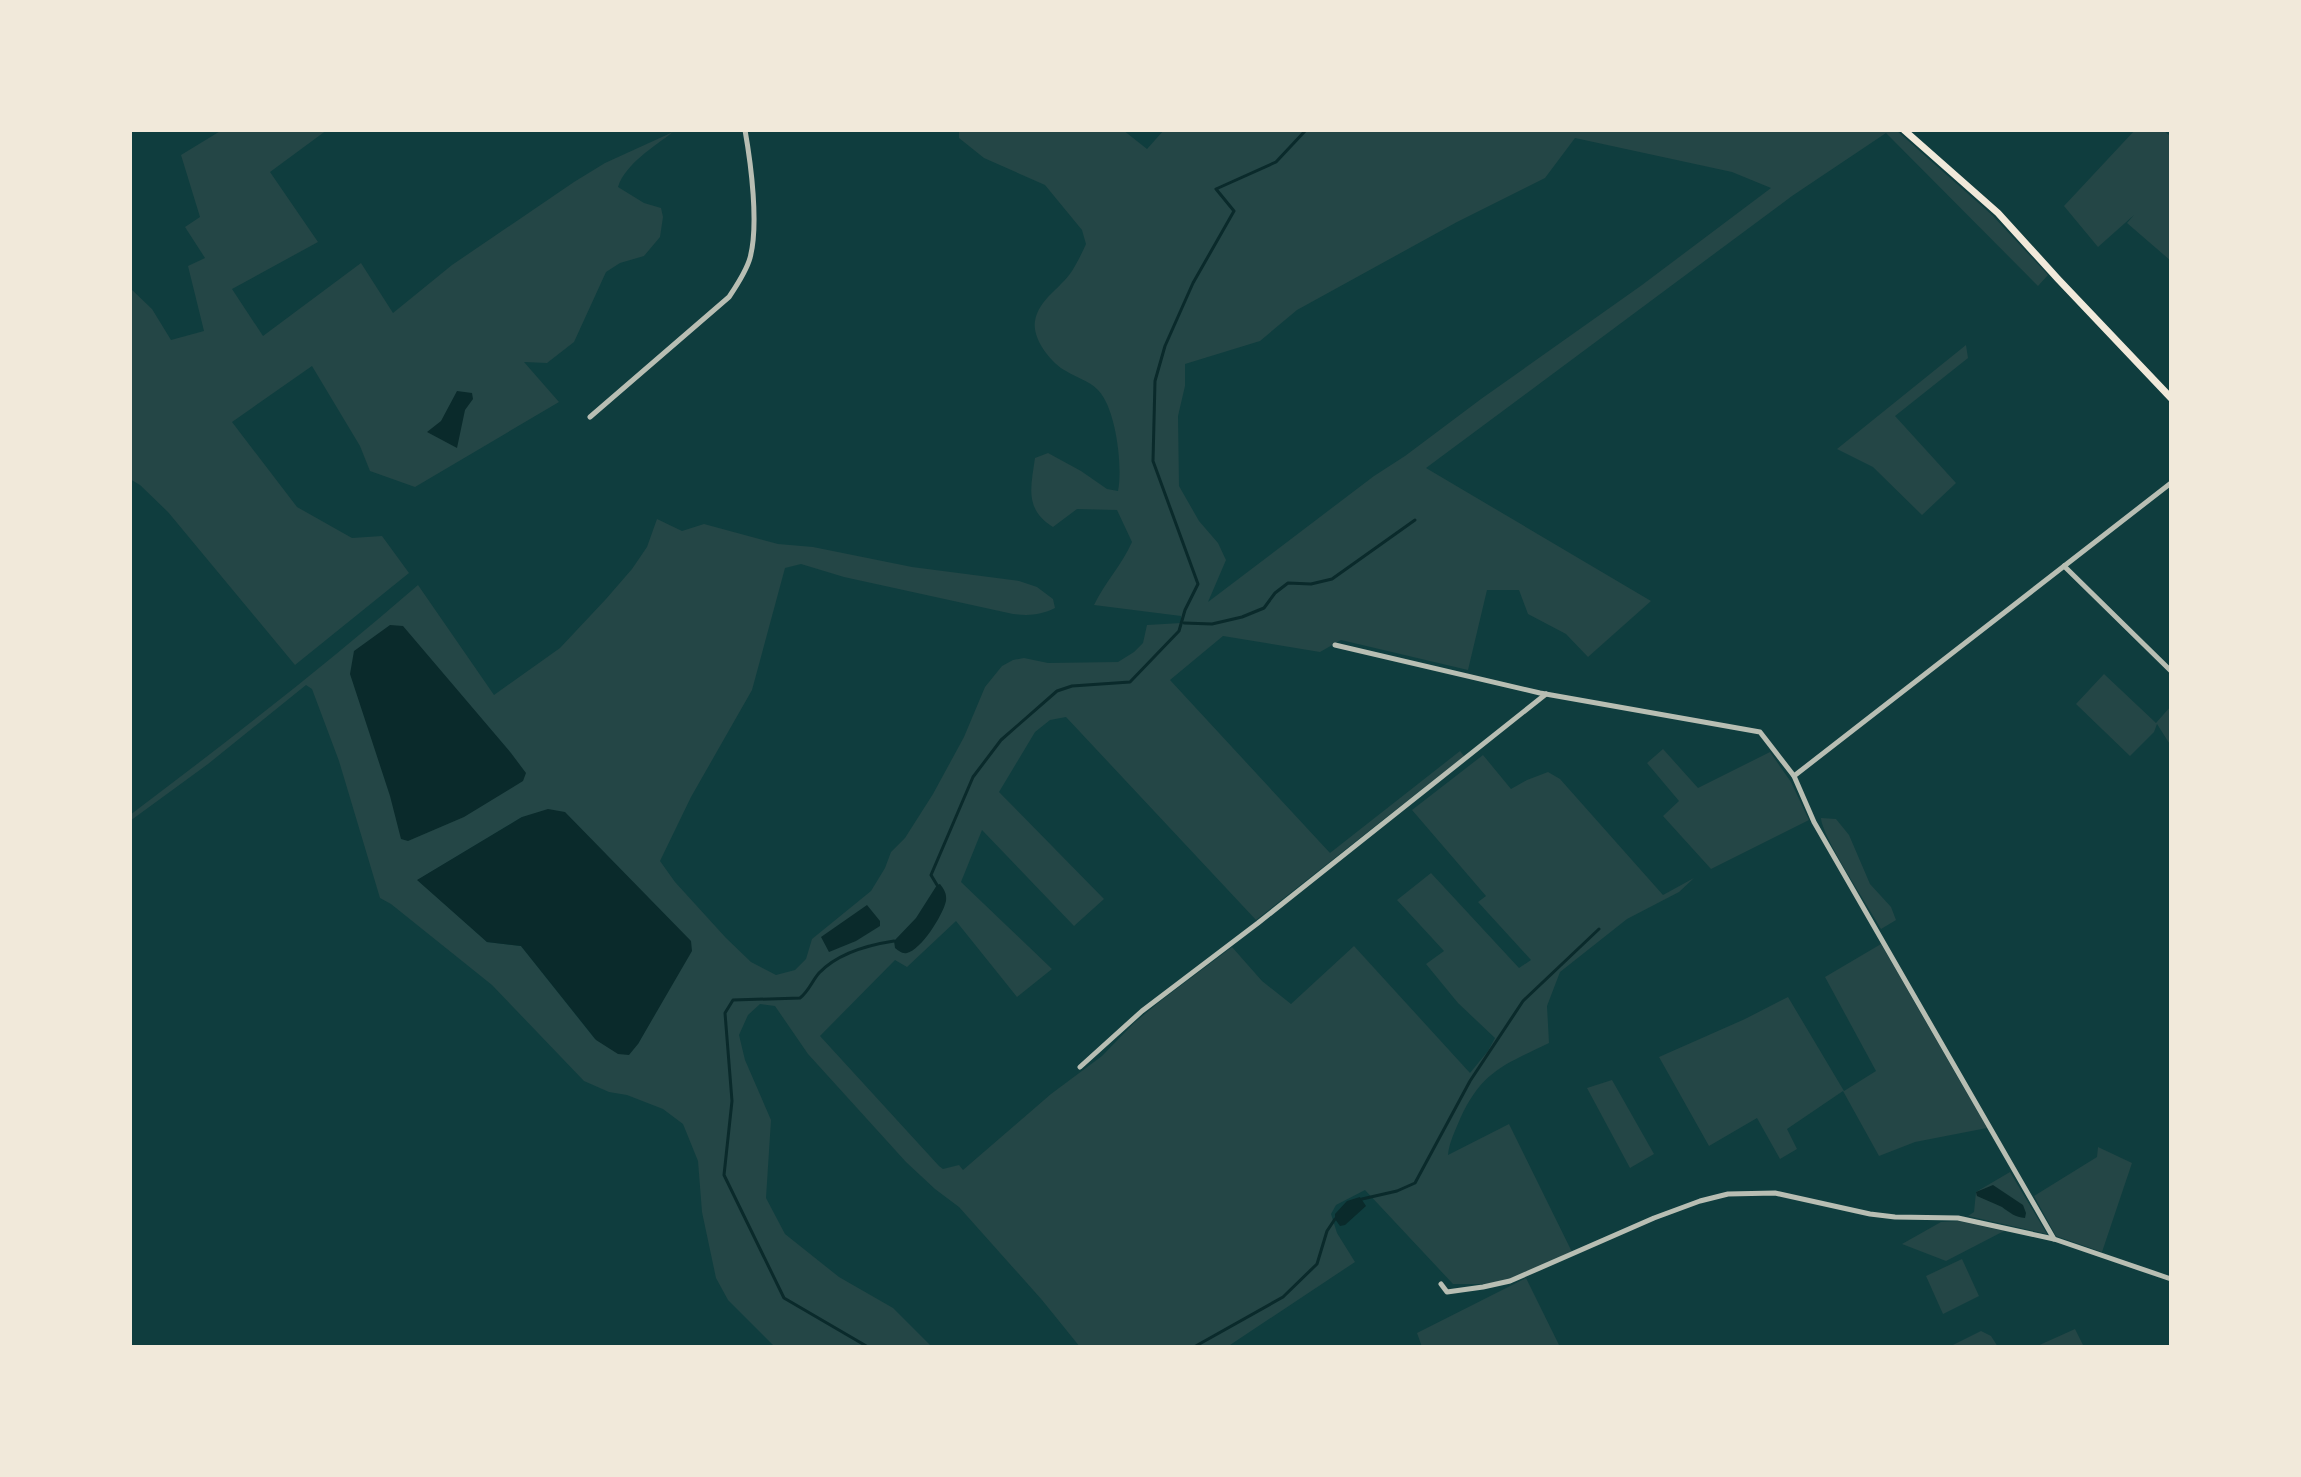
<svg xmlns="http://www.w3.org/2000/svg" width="2301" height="1477" font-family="'Noto Serif',serif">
	<rect width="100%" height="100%" fill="#0f3d3e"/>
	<!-- green -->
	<g fill="#244646" fill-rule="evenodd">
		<path d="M 222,130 L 327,130 L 270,172 L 318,242 L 232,289 L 263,336 L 361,263 L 393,313 L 452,265 L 574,182 L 605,163 L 673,132 C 654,147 626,163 618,187 L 644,203 L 661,208 L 663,217 L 660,237 L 644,256 L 620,263 L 606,272 L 574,342 L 547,363 L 524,362 L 559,402 L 415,487 L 370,471 L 360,446 L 312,366 L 232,422 L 297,507 L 352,538 L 382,536 L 409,573 L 295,665 L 168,512 L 140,485 L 130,479 L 130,288 L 152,309 L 171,340 L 204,331 L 188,266 L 205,258 L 185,227 L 200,217 L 181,155 Z"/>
		<path d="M 959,130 L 1123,130 L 1147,149 L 1164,130 L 1896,130 L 1992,215 L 2048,275 L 2038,286 L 1886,133 L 1792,196 L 1426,468 L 1651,601 L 1588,657 L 1566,634 L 1528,614 L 1519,590 L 1487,590 L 1468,670 L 1341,640 L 1320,652 L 1223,636 L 1170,680 L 1330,853 L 1460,751 L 1464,756 L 1256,920 L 1066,717 L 1050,720 L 1035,732 L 999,792 L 1104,899 L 1074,926 L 982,830 L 961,882 L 1052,969 L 1017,997 L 956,921 L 907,967 L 895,960 L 820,1036 L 939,1166 L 943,1169 L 959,1165 L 963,1170 L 1051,1094 L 1102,1056 L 1134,1023 L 1163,999 L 1232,947 L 1262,981 L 1291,1004 L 1354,946 L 1470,1073 L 1488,1051 L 1495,1038 L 1458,1003 L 1426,964 L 1444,951 L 1397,900 L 1431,873 L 1519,968 L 1531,960 L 1478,902 L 1486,896 L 1412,810 L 1483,755 L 1511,789 L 1527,780 L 1548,772 L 1560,779 L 1663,895 L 1694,878 L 1679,892 L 1627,919 L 1560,972 L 1547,1006 L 1549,1043 C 1504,1065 1482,1071 1460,1119 C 1455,1131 1449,1143 1448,1155 L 1509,1124 L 1572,1252 L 1505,1281 L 1483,1284 L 1453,1284 L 1365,1190 L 1336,1205 L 1331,1214 L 1337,1233 L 1355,1262 L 1227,1347 L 1080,1347 L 1042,1300 L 959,1207 L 935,1189 L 906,1162 L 808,1054 L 775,1006 L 760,1004 L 748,1015 L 739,1035 L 745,1060 L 771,1120 L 766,1198 L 785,1234 L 839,1277 L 893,1308 L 931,1346 L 942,1347 L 775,1347 L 728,1300 L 716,1278 L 702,1212 L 698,1161 L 683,1124 L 663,1109 L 627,1095 L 609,1092 L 584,1081 L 492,985 L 391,904 L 380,898 L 339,761 L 312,689 L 306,685 L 208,764 L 130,821 L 130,815 C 228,741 325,666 418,585 L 494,695 L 560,648 L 606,599 L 632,569 L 647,547 L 657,519 L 682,531 L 704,524 L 778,544 L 813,547 L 912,567 L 1019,581 L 1037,587 L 1053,599 L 1055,608 C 1041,615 1029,616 1013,614 L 844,577 L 801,564 L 785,568 L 752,690 L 691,797 L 660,861 L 675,882 L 726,938 L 751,962 L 776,975 L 795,970 L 806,959 L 812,939 L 871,891 L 885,868 L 891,852 L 905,838 L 933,794 L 964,737 L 985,687 L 1002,666 L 1013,660 L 1024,658 L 1048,663 L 1118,662 L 1134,652 L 1143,643 L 1147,625 L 1181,623 L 1181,616 L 1094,605 C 1105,582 1122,565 1132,542 L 1117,510 L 1077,509 L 1053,527 C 1024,509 1031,487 1035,458 L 1048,453 L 1081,471 L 1107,489 L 1118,491 C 1123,467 1116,408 1098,390 C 1088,380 1077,378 1066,371 C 1051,363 1032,339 1035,321 C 1039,299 1060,289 1072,271 C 1077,263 1082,253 1086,244 L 1082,230 L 1045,185 L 984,158 L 959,138 ZM 1575,138 L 1732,172 L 1771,188 L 1642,285 L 1481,399 L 1405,456 L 1374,476 L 1208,602 L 1226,560 L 1218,543 L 1199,521 L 1179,486 L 1178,416 L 1185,386 L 1185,364 L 1260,341 L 1297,310 L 1457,222 L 1545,178 ZM 522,817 L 654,1015 L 638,1044 L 595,1039 L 521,946 L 487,942 L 418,880 Z"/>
		<path d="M 2135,130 L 2163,130 L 2171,137 L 2171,261 L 2127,223 L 2134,215 L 2098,247 L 2064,206 Z"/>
		<path d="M 1966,345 L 1968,358 L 1895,416 L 1956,483 L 1922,515 L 1873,467 L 1837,449 Z"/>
		<path d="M 2104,674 L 2156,723 L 2171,706 L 2171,746 L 2157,724 L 2154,732 L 2130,756 L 2076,704 Z"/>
		<path d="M 1663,749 L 1698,788 L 1770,752 L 1791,782 L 1809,820 L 1711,869 L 1663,816 L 1679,801 L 1647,763 Z"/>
		<path d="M 1821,818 L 1836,819 L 1849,835 L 1870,884 L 1891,907 L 1896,920 L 1881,929 C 1869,907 1822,837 1821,818 Z"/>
		<path d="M 1881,944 L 1987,1128 L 1915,1142 L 1879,1156 L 1843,1091 L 1787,1129 L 1797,1149 L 1780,1159 L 1757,1118 L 1709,1146 L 1659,1057 L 1745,1019 L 1788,997 L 1844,1091 L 1876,1071 L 1825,977 Z"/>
		<path d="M 1612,1080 L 1654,1154 L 1630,1168 L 1587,1088 Z"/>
		<path d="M 2098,1147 L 2132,1163 L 2102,1252 L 2056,1236 L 2034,1196 L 2097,1157 Z"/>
		<path d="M 2010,1172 L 2047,1234 L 1968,1216 L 1974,1212 L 1976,1192 Z"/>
		<path d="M 1959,1221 L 2004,1231 L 1946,1261 L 1902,1244 L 1941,1222 Z"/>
		<path d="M 1962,1259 L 1979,1296 L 1943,1314 L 1926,1276 Z"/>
		<path d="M 1526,1278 L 1560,1347 L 1422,1347 L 1417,1333 Z"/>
		<path d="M 2075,1329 L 2084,1347 L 2035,1347 Z"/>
		<path d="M 1981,1331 L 1991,1336 L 1998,1347 L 1949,1347 Z"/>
	</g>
	<!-- water -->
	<g fill="#0a2a2b">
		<path d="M 457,391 L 472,393 L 473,399 L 465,410 L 457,448 L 427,432 L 441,421 Z"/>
		<path d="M 390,625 L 403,626 L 511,753 L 526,773 L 523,781 L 464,817 L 408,841 L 401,839 L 390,796 L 350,674 L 354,651 Z"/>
		<path d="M 548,809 L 565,812 L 691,941 L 692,951 L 638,1044 L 629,1055 L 618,1054 L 596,1040 L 521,946 L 487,942 L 417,880 L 522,817 Z"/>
		<path d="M 940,884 C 944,889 947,894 946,901 C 943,915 921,950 907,953 C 902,954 899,951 895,948 L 894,941 L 916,918 L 937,885 Z"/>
		<path d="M 867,905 L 880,921 L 880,926 L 856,941 L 829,952 L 821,937 Z"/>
		<path d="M 1993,1185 L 2023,1205 L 2026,1213 L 2025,1218 C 2015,1217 2010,1213 2002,1207 C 1994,1203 1985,1200 1977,1196 L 1976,1192 Z"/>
		<path d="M 1360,1197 L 1366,1206 L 1345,1225 L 1340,1226 L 1335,1219 L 1335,1214 L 1347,1201 Z"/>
	</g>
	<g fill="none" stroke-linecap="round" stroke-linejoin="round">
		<!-- stream -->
		<g stroke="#0a2a2b" stroke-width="3">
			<path d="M 1184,623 L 1212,624 L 1242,617 L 1264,608 L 1275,593 L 1288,583 L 1311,584 L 1332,579 L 1415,520"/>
			<path d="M 937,885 L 931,875 L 973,777 L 1001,740 L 1057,691 L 1072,686 L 1130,682 L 1179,631 L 1185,610 L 1198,584 L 1153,461 L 1155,381 L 1165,346 L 1193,283 L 1234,211 L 1216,189 L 1276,162 L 1306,130"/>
			<path d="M 1362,1199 L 1397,1191 L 1415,1183 L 1470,1081 L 1523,1001 L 1599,929"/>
			<path d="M 868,1347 L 784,1298 L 724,1175 L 732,1101 L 725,1013 L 733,1000 L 800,998 C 809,991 812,981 819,973 C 838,953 868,945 894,941"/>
			<path d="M 1194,1347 L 1283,1297 L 1317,1264 L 1327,1231 L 1335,1219"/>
		</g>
		<!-- minor -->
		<g stroke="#b8beb3" stroke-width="5">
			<path d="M 590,417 L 729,297 C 737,285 746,272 750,258 C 759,225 751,164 745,130"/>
			<path d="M 2064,566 L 2171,671"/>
			<path d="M 1335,645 L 1540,693 L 1760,732 L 1794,776"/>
			<path d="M 1080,1067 L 1142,1011 L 1258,923 L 1546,694"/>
			<path d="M 2054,1239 L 1814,822 L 1794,776 L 2171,483"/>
			<path d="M 1441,1284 L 1447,1292 L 1483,1287 L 1510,1281 L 1654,1218 L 1700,1201 L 1728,1194 L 1775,1193 L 1870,1214 L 1895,1217 L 1958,1218 L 2054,1239 L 2171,1279"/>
		</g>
		<!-- secondary -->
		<path stroke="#f1e9da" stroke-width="7" d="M 1904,130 L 1998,213 L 2058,279 L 2171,398"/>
	</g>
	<!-- border -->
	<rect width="2301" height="1477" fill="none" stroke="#f1e9da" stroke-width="264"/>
</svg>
